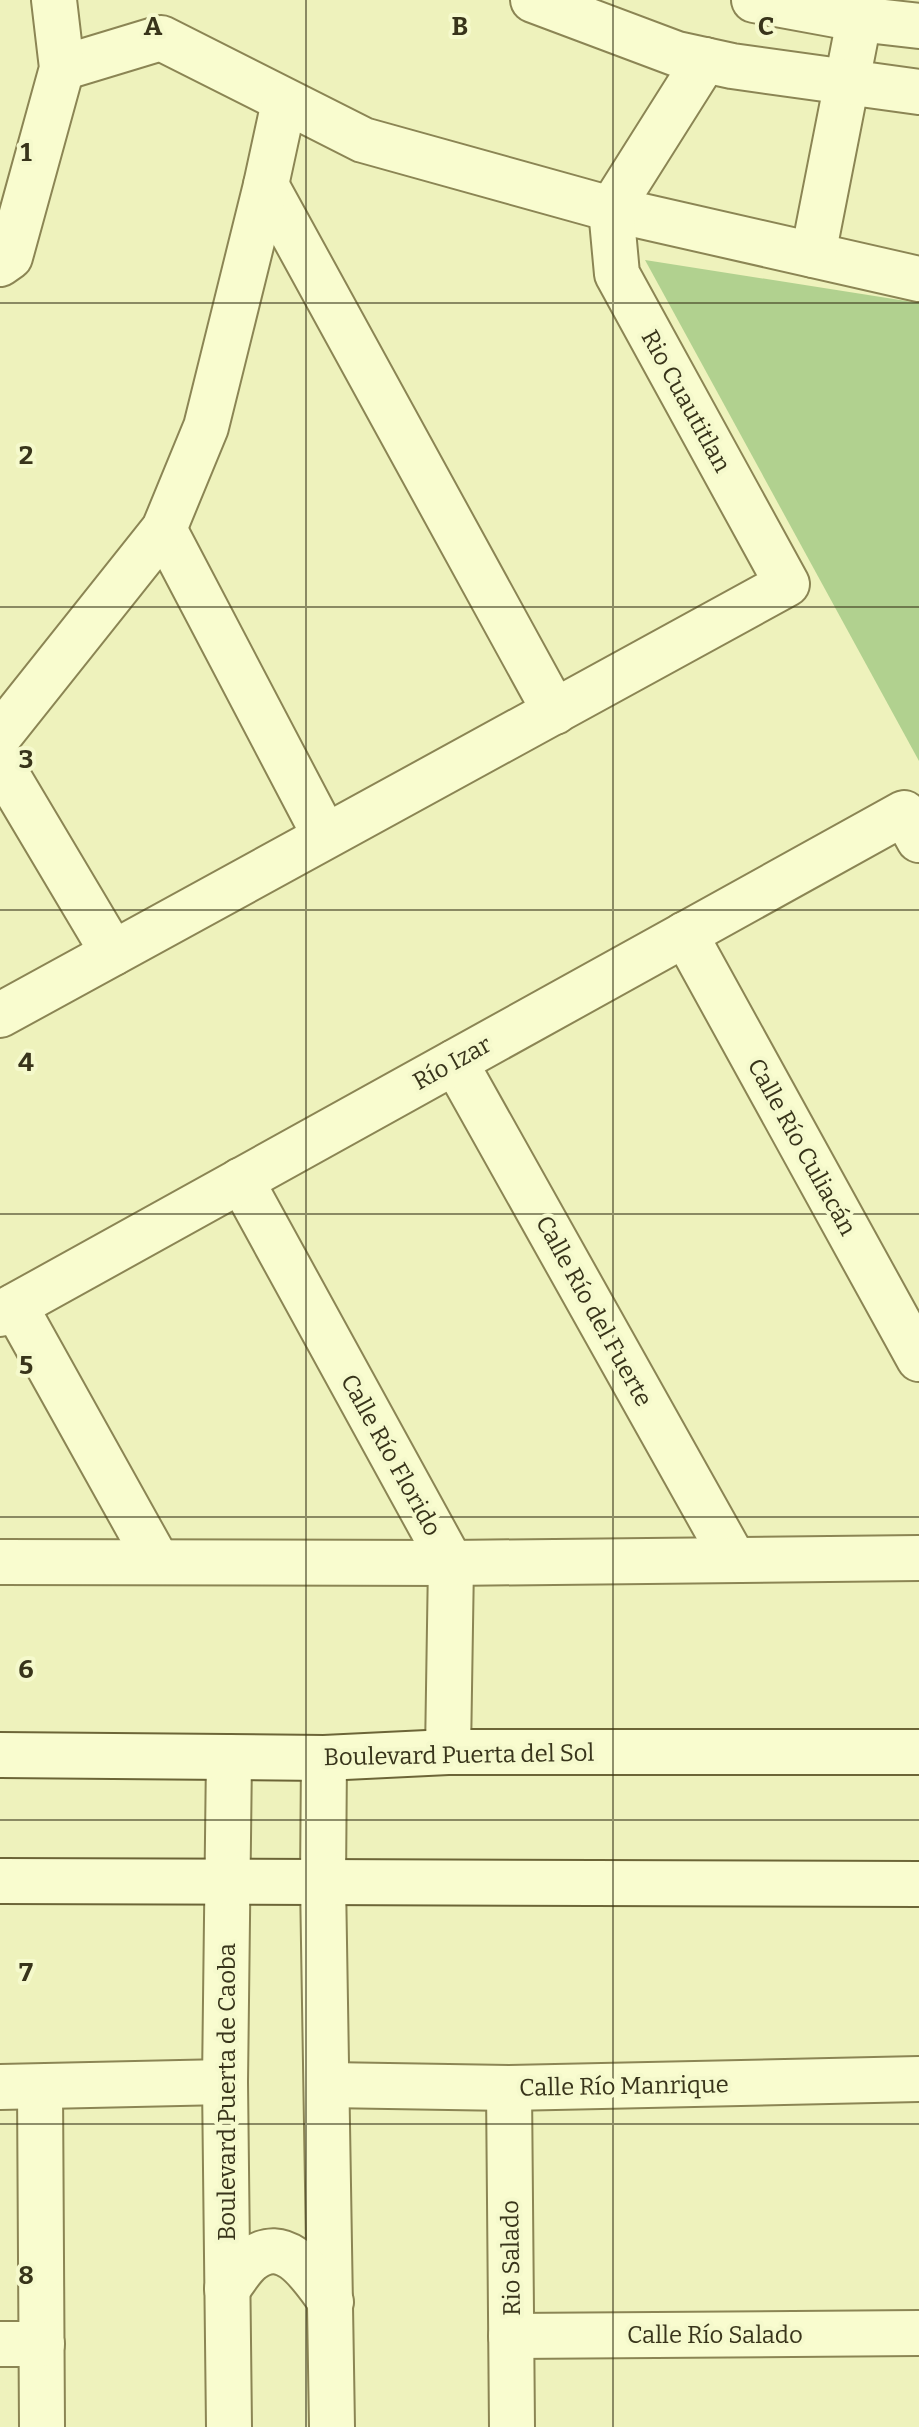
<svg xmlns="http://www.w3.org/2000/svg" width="919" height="2427" font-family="Bitter,serif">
	<rect width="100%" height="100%" fill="#eef2bc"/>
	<!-- park -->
	<path fill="#b1d18f" d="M 645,260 L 919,303 L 919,761 Z"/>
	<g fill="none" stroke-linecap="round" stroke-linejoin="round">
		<defs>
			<g id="minor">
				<path d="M 62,68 L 161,38 L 363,140 L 611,209 L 919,279"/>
				<path d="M 266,185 L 555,712"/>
				<path d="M 813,255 L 863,0"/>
				<path d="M 0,264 L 10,257 L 62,68 L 54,0"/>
				<path d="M 164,529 L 325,836"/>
				<path d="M 0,735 L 164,529 L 206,427 L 266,185 L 284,102"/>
				<path d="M 0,763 L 113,953"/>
				<path d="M 685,934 L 919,1359"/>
				<path d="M 0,1015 L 787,584 L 617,274 L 611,209 L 705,60"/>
				<path d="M 455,1062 L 734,1560"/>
				<path d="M 241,1180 L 451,1563 L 448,1752"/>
				<path d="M 15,1306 L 157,1561"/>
				<path d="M 0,1314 L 904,813 L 919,840"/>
				<path d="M 0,1562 L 451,1563 L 919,1558"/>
				<path d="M 328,2085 L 509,2088 L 919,2079"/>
				<path d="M 0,2087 L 225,2082"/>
				<path d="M 40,2087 L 42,2427"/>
				<path d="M 509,2088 L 512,2427"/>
				<path d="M 511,2336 L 919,2333"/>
				<path d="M 0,2344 L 42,2344"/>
			</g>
			<g id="tertiary">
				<path d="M 533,0 L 677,54 L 732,66 L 919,92"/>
				<path d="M 754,0 L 858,19 L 919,26"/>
				<path d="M 229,1757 L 225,2082 L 229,2427"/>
				<path d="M 324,1758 L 323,1882 L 332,2427"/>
				<path d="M 227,2289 C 235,2280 242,2266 252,2259 C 287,2233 313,2278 331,2302"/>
			</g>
			<g id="secondary">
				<path d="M 0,1755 L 324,1758 L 448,1752 L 919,1752"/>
				<path d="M 0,1881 L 919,1884"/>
			</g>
		</defs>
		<!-- minor casing -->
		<use href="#minor" stroke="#8b8554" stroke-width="48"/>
		<!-- tertiary casing -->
		<use href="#tertiary" stroke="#8b8554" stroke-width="48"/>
		<!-- secondary casing -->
		<use href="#secondary" stroke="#6c6537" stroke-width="48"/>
		<!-- minor -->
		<use href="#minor" stroke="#f9fccf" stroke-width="44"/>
		<!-- tertiary -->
		<use href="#tertiary" stroke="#f9fccf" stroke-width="44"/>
		<!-- secondary -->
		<use href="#secondary" stroke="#f9fccf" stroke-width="44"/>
	</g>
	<!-- grid -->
	<path fill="none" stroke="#38341a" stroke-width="2" stroke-opacity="0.55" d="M 306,0 L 306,2427M 613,0 L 613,2427M 0,303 L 919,303M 0,607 L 919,607M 0,910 L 919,910M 0,1214 L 919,1214M 0,1517 L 919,1517M 0,1820 L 919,1820M 0,2124 L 919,2124"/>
	<g text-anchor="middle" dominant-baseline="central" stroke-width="8" stroke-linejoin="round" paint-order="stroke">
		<!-- street labels -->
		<g font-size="24" fill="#38341a" stroke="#f5f9cc">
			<text transform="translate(686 401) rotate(61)">Rio Cuautitlan</text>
			<text transform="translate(452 1063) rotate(-29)">Río Izar</text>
			<text transform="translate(802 1147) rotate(61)">Calle Río Culiacán</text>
			<text transform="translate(594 1311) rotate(61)">Calle Río del Fuerte</text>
			<text transform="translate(391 1455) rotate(61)">Calle Río Florido</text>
			<text transform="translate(459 1755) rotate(-1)">Boulevard Puerta del Sol</text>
			<text transform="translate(624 2086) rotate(-1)">Calle Río Manrique</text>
			<text transform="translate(227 2092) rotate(-90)">Boulevard Puerta de Caoba</text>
			<text transform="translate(511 2258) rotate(-91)">Rio Salado</text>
			<text x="715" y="2335">Calle Río Salado</text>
		</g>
	</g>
	<g font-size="26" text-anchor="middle" font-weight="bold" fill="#38341a" stroke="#f5f9cc" stroke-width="8" stroke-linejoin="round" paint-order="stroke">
		<text x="153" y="35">A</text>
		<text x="460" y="35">B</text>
		<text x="766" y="35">C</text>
		<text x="26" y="161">1</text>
		<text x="26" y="464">2</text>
		<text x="26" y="768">3</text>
		<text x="26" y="1071">4</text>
		<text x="26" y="1374">5</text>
		<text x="26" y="1678">6</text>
		<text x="26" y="1981">7</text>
		<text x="26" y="2284">8</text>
	</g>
</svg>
